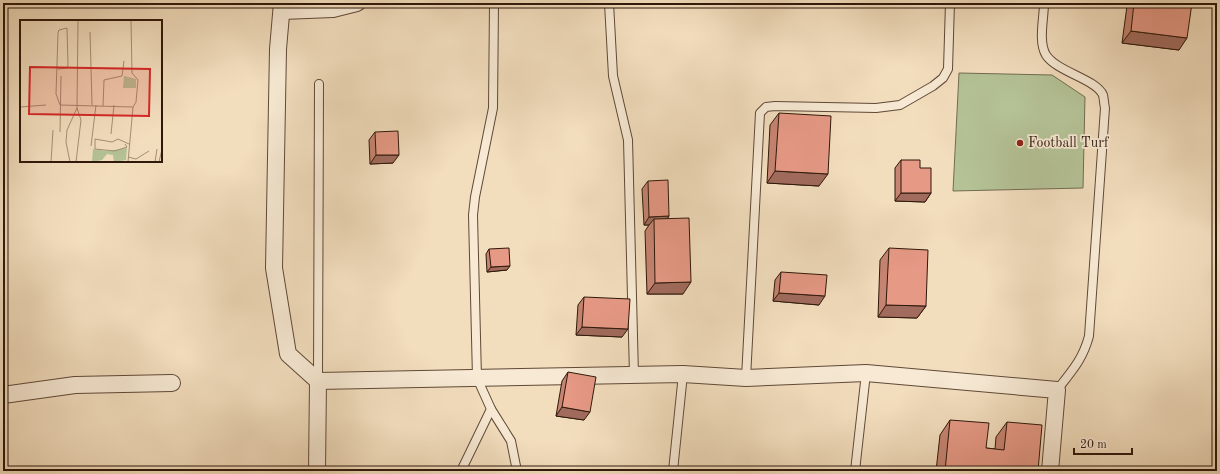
<svg xmlns="http://www.w3.org/2000/svg" width="1220" height="474" font-family="'Old Standard TT',serif">
	<rect width="100%" height="100%" fill="#f2ddbd"/>
	<filter id="stains"><feTurbulence type="fractalNoise" baseFrequency=".005" numOctaves="4"/><feColorMatrix values="0 0 0 0 .2 0 0 0 0 .09 0 0 0 0 .02 0 0 0 .5 -.17"/></filter>
	<radialGradient id="worn" r=".72"><stop offset=".6" stop-color="#630" stop-opacity="0"/><stop offset="1" stop-color="#630" stop-opacity=".3"/></radialGradient>
	<!-- garden -->
	<path fill="#b4c296" stroke="#716d50" d="M 959,73 L 1052,75 L 1085,97 L 1083,188 L 953,191 Z"/>
	<g fill="none" stroke-linecap="round" stroke-linejoin="round">
		<defs>
			<g id="lane">
				<path d="M 609,3 L 613,76 L 628,140 L 634,375"/>
				<path d="M 1044,3 C 1044,18 1038,42 1046,55 C 1057,72 1096,79 1103,95 C 1104,99 1104,104 1105,108 L 1089,336 C 1083,359 1072,371 1057,390"/>
				<path d="M 746,378 L 760,113 L 766,107 L 775,106 L 876,108 L 900,105 L 933,86 L 943,78 L 948,69 L 950,3"/>
				<path d="M 318,380 L 319,84"/>
				<path d="M 491,409 L 511,441 L 517,471"/>
				<path d="M 461,471 L 491,409 L 477,378 L 473,215 L 475,197 L 493,108 L 494,3"/>
				<path d="M 673,471 L 683,374"/>
				<path d="M 855,471 L 866,373"/>
			</g>
			<g id="street">
				<path d="M 282,3 L 278,49 L 274,268 L 288,354 L 318,381 L 683,374 L 746,378 L 866,373 L 1057,390 L 1050,471"/>
				<path d="M 282,11 L 333,9 L 357,3"/>
				<path d="M 3,395 L 75,385 L 172,383"/>
				<path d="M 317,471 L 318,381"/>
			</g>
		</defs>
		<!-- lane casing -->
		<use href="#lane" stroke="#5f4937" stroke-width="10"/>
		<!-- street casing -->
		<use href="#street" stroke="#5f4937" stroke-width="18"/>
		<!-- lane -->
		<use href="#lane" stroke="#f7e9d4" stroke-width="8"/>
		<!-- street -->
		<use href="#street" stroke="#f7e9d4" stroke-width="16"/>
	</g>
	<!-- wall -->
	<g fill="#c68472" stroke="#2e180a">
		<path d="M 1129,3 L 1192,3 L 1179,50 L 1122,43 L 1127,6 Z"/>
		<path d="M 779,113 L 819,186 L 767,183 L 770,125 Z"/>
		<path d="M 375,132 L 393,163 L 370,164 L 369,140 Z"/>
		<path d="M 901,160 L 920,168 L 931,193 L 925,202 L 895,201 L 895,168 Z"/>
		<path d="M 648,181 L 669,216 L 667,219 L 683,294 L 647,294 L 645,231 L 649,225 L 644,225 L 642,189 Z"/>
		<path d="M 889,248 L 926,306 L 917,318 L 878,317 L 880,260 Z"/>
		<path d="M 489,249 L 507,270 L 487,272 L 486,254 Z"/>
		<path d="M 781,272 L 819,305 L 773,301 L 775,280 Z"/>
		<path d="M 584,297 L 622,337 L 576,335 L 578,305 Z"/>
		<path d="M 568,372 L 584,420 L 556,416 L 562,381 Z"/>
		<path d="M 950,420 L 986,448 L 995,449 L 996,437 L 1007,422 L 1038,471 L 936,471 L 940,435 Z"/>
	</g>
	<!-- shaded-wall -->
	<g fill="#a16b5d" stroke="#2e180a">
		<path d="M 1131,31 L 1187,38 L 1179,50 L 1122,43 Z"/>
		<path d="M 376,155 L 399,155 L 393,163 L 370,164 Z"/>
		<path d="M 775,171 L 828,174 L 819,186 L 767,183 Z"/>
		<path d="M 901,193 L 931,193 L 925,202 L 895,201 Z"/>
		<path d="M 669,216 L 663,224 L 654,219 L 649,225 L 644,225 L 649,217 Z"/>
		<path d="M 510,266 L 507,270 L 487,272 L 491,267 Z"/>
		<path d="M 691,282 L 683,294 L 647,294 L 655,283 Z"/>
		<path d="M 779,293 L 825,296 L 819,305 L 773,301 Z"/>
		<path d="M 886,305 L 926,306 L 917,318 L 878,317 Z"/>
		<path d="M 582,327 L 628,329 L 622,337 L 576,335 Z"/>
		<path d="M 562,407 L 590,412 L 584,420 L 556,416 Z"/>
	</g>
	<!-- building -->
	<g fill="#e69985" stroke="#2e180a">
		<path d="M 1134,3 L 1192,3 L 1187,38 L 1131,31 Z"/>
		<path d="M 779,113 L 831,116 L 828,174 L 775,171 Z"/>
		<path d="M 398,131 L 399,155 L 376,155 L 375,132 Z"/>
		<path d="M 901,160 L 920,160 L 920,168 L 931,168 L 931,193 L 901,193 Z"/>
		<path d="M 668,180 L 669,216 L 649,217 L 648,181 Z"/>
		<path d="M 689,218 L 691,282 L 655,283 L 654,219 Z"/>
		<path d="M 509,248 L 510,266 L 491,267 L 489,249 Z"/>
		<path d="M 889,248 L 928,250 L 926,306 L 886,305 Z"/>
		<path d="M 781,272 L 827,275 L 825,296 L 779,293 Z"/>
		<path d="M 584,297 L 630,299 L 628,329 L 582,327 Z"/>
		<path d="M 568,372 L 596,377 L 590,412 L 562,407 Z"/>
		<path d="M 950,420 L 989,423 L 986,448 L 1004,450 L 1007,422 L 1042,425 L 1038,471 L 945,471 Z"/>
	</g>
	<!-- markers -->
	<circle fill="#8f2418" stroke="#f7e9d4" stroke-width="1.5" cx="1020" cy="143" r="4"/>
	<g text-anchor="middle" dominant-baseline="central" stroke-width="3.5" stroke-linejoin="round" paint-order="stroke">
		<!-- poi labels -->
		<g font-size="14" fill="#2e180a" stroke="#f7e9d4" text-anchor="start">
			<text x="1028" y="143">Football Turf</text>
		</g>
	</g>
	<!-- overview -->
	<g transform="translate(20 20)">
		<rect width="142" height="142" fill="#f2ddbd"/>
		<path d="M 107,128 L 106,140 L 94,142 L 93,135 L 87,134 L 82,140 L 72,142 L 73,129 L 87,131 Z" fill="#b4c296"/>
		<path d="M 104,56 L 116,59 L 116,68 L 103,68 Z" fill="#b4c296"/>
		<path fill="none" stroke="#a48e75" stroke-width="1" d="M 111,0 L 112,53 L 118,60 L 116,82 L 113,87M 70,12 L 72,85M 38,49 L 47,48 L 48,45 L 47,8 L 39,10 L 38,13 L 36,74 L 40,85M 40,85 L 113,87 L 108,142M 83,86 L 84,60 L 102,56 L 104,41M 0,87 L 26,85M 40,112 L 41,56M 91,114 L 94,85M 105,124 L 107,127 L 95,131 L 75,129 L 75,119 L 92,122 L 98,119 L 109,124M 71,126 L 76,85M 108,137 L 116,139 L 129,131M 31,142 L 33,110M 50,142 L 46,122 L 47,110 L 57,88 L 58,0M 56,142 L 61,100 L 57,88M 135,142 L 137,129M 139,142 L 142,129"/>
		<path fill="#d62828" fill-opacity="0.15" stroke="#d62828" stroke-width="2" d="M 10,47 L 130,49 L 129,96 L 9,94 Z"/>
		<rect width="142" height="142" fill="none" stroke="#2e180a" stroke-width="2"/>
	</g>
	<!-- margin -->
	<rect width="1220" height="474" fill="none" stroke="#f2ddbd" stroke-width="16"/>
	<rect x="4" y="4" width="1212" height="466" fill="none" stroke="#2e180a" stroke-width="2"/>
	<rect x="8" y="8" width="1204" height="458" fill="none" stroke="#2e180a"/>
	<!-- scale -->
	<path d="M1074 448v6h58v-6" fill="none" stroke="#2e180a" stroke-width="2"/>
	<text x="1080" y="448" font-size="12" fill="#2e180a" stroke="#f7e9d4" stroke-width="3" paint-order="stroke">20 m</text>
	<rect width="100%" height="100%" filter="url(#stains)"/>
	<rect width="100%" height="100%" fill="url(#worn)"/>
</svg>
